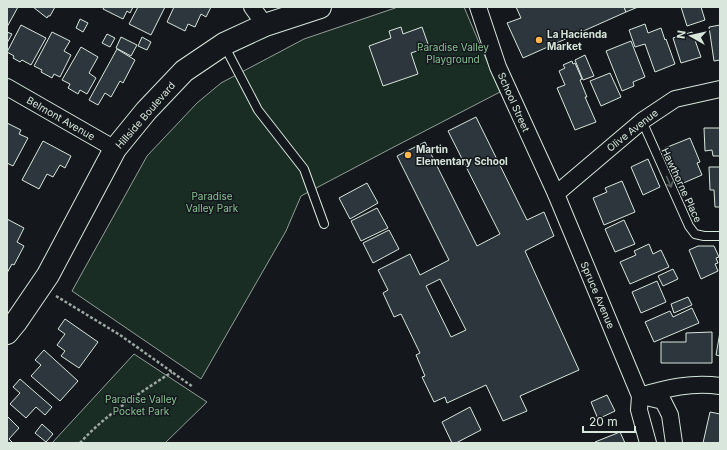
<svg xmlns="http://www.w3.org/2000/svg" width="727" height="450" font-family="Inter,sans-serif">
	<rect width="100%" height="100%" fill="#14181c"/>
	<!-- green -->
	<g fill="#1a2d24" stroke="#939e99">
		<path d="M 398,7 L 464,7 L 500,92 L 390,149 L 301,196 L 286,231 L 201,379 L 72,291 L 147,156 L 197,103 L 221,83 L 304,39 Z"/>
		<path d="M 134,354 L 207,402 L 165,443 L 52,443 Z"/>
	</g>
	<!-- building -->
	<g fill="#2c363c" stroke="#d8e6dc" fill-rule="evenodd">
		<path d="M 7,7 L 18,7 L 7,27 Z"/>
		<path d="M 33,7 L 55,7 L 50,16 L 48,16 L 47,18 Z"/>
		<path d="M 104,7 L 133,7 L 130,13 L 127,11 L 123,19 L 103,9 Z"/>
		<path d="M 138,7 L 165,7 L 151,35 L 129,24 Z"/>
		<path d="M 174,7 L 211,7 L 206,17 L 201,14 L 195,27 L 188,24 L 185,31 L 167,22 Z"/>
		<path d="M 516,7 L 624,7 L 626,12 L 523,58 L 507,23 L 521,18 Z"/>
		<path d="M 624,7 L 638,7 L 626,12 Z"/>
		<path d="M 681,7 L 701,7 L 705,20 L 687,26 Z"/>
		<path d="M 80,19 L 88,23 L 83,32 L 76,28 Z"/>
		<path d="M 645,24 L 648,33 L 661,28 L 665,40 L 666,39 L 675,64 L 655,72 L 645,44 L 635,47 L 629,30 Z"/>
		<path d="M 21,25 L 46,38 L 31,65 L 22,60 L 20,62 L 13,58 L 14,56 L 7,52 Z"/>
		<path d="M 720,25 L 720,60 L 714,61 L 709,27 Z"/>
		<path d="M 401,27 L 403,34 L 422,27 L 429,47 L 411,53 L 418,74 L 383,86 L 369,46 L 391,38 L 389,31 Z"/>
		<path d="M 7,32 L 12,34 L 7,43 Z"/>
		<path d="M 52,32 L 70,41 L 64,51 L 71,55 L 60,77 L 54,74 L 52,78 L 41,72 L 42,70 L 34,66 Z"/>
		<path d="M 692,32 L 701,57 L 681,63 L 673,38 Z"/>
		<path d="M 107,34 L 115,38 L 110,47 L 102,43 Z"/>
		<path d="M 121,37 L 137,45 L 131,56 L 116,48 Z"/>
		<path d="M 142,37 L 151,42 L 147,50 L 138,46 Z"/>
		<path d="M 631,41 L 645,77 L 633,82 L 634,86 L 622,91 L 606,51 Z"/>
		<path d="M 81,47 L 98,57 L 89,73 L 96,78 L 87,94 L 80,90 L 78,94 L 68,88 L 70,84 L 62,80 Z"/>
		<path d="M 117,49 L 135,60 L 123,83 L 120,81 L 111,97 L 105,93 L 98,105 L 89,100 Z"/>
		<path d="M 585,55 L 594,76 L 583,80 L 575,60 Z"/>
		<path d="M 572,61 L 573,64 L 575,63 L 582,79 L 580,80 L 587,97 L 585,97 L 596,122 L 575,130 L 557,88 L 565,85 L 559,71 L 565,68 L 563,65 Z"/>
		<path d="M 610,73 L 621,97 L 601,106 L 590,81 Z"/>
		<path d="M 476,117 L 527,220 L 544,212 L 554,236 L 525,251 L 579,370 L 520,396 L 527,411 L 503,421 L 486,385 L 447,403 L 445,397 L 434,402 L 422,377 L 425,376 L 416,355 L 420,353 L 401,314 L 394,317 L 383,293 L 388,290 L 378,270 L 410,254 L 420,275 L 449,260 L 397,156 L 425,142 L 477,246 L 500,234 L 448,131 ZM 440,279 L 466,330 L 451,337 L 426,286 Z"/>
		<path d="M 7,123 L 21,130 L 19,134 L 28,138 L 13,166 L 7,163 Z"/>
		<path d="M 704,128 L 720,128 L 720,156 L 713,156 L 712,150 L 705,151 Z"/>
		<path d="M 690,138 L 700,162 L 697,163 L 702,175 L 681,184 L 665,148 Z"/>
		<path d="M 43,141 L 71,156 L 65,168 L 60,165 L 53,177 L 47,174 L 39,189 L 22,180 Z"/>
		<path d="M 648,159 L 660,187 L 643,195 L 631,167 Z"/>
		<path d="M 709,167 L 720,167 L 720,207 L 715,207 L 714,190 L 710,190 Z"/>
		<path d="M 622,181 L 635,212 L 604,225 L 593,198 L 607,192 L 605,188 Z"/>
		<path d="M 367,183 L 378,203 L 350,219 L 339,198 Z"/>
		<path d="M 377,208 L 388,228 L 361,241 L 351,221 Z"/>
		<path d="M 7,219 L 24,228 L 17,242 L 24,246 L 14,265 L 12,264 L 7,273 Z"/>
		<path d="M 624,220 L 635,244 L 615,252 L 605,229 Z"/>
		<path d="M 389,230 L 399,249 L 373,263 L 363,243 Z"/>
		<path d="M 649,244 L 653,254 L 661,250 L 669,267 L 630,284 L 620,262 L 636,255 L 634,251 Z"/>
		<path d="M 698,246 L 714,246 L 719,257 L 716,258 L 718,263 L 715,264 L 718,271 L 701,279 L 689,250 Z"/>
		<path d="M 673,269 L 678,279 L 663,286 L 658,276 Z"/>
		<path d="M 657,281 L 666,302 L 641,313 L 632,292 Z"/>
		<path d="M 688,297 L 692,305 L 674,313 L 671,304 Z"/>
		<path d="M 692,308 L 699,323 L 654,342 L 645,322 L 670,311 L 673,317 Z"/>
		<path d="M 65,319 L 98,342 L 79,368 L 61,356 L 65,351 L 57,345 L 65,334 L 58,329 Z"/>
		<path d="M 712,332 L 712,363 L 661,363 L 661,342 L 686,342 L 686,333 Z"/>
		<path d="M 720,332 L 720,356 L 716,355 Z"/>
		<path d="M 44,350 L 78,381 L 60,401 L 31,376 L 41,365 L 35,360 Z"/>
		<path d="M 20,379 L 52,407 L 45,415 L 36,407 L 26,418 L 10,404 L 20,393 L 13,387 Z"/>
		<path d="M 607,395 L 615,411 L 598,419 L 591,402 Z"/>
		<path d="M 470,407 L 481,430 L 456,443 L 452,443 L 442,422 Z"/>
		<path d="M 710,412 L 720,414 L 720,443 L 703,443 Z"/>
		<path d="M 7,416 L 19,428 L 9,439 L 13,443 L 7,443 Z"/>
		<path d="M 42,424 L 53,434 L 46,442 L 35,433 Z"/>
		<path d="M 620,432 L 625,443 L 595,443 L 595,442 Z"/>
	</g>
	<g fill="none" stroke-linecap="round" stroke-linejoin="round">
		<defs>
			<g id="lane">
				<path d="M 224,45 L 258,110 L 304,169 L 324,224"/>
				<path d="M 642,121 L 689,226 L 695,234 L 704,236 L 720,236"/>
			</g>
			<g id="street">
				<path d="M 252,7 L 265,25"/>
				<path d="M 478,7 L 498,67 L 556,194 L 640,396 L 639,410 L 648,443"/>
				<path d="M 7,87 L 115,149"/>
				<path d="M 556,194 L 642,121 L 675,99 L 720,89"/>
				<path d="M 640,396 C 667,388 692,382 720,386"/>
				<path d="M 642,396 L 663,401 L 670,415 L 674,443"/>
			</g>
			<path id="secondary" d="M 7,333 L 16,322 L 48,275 L 115,149 L 146,111 L 184,71 L 224,44 L 265,25 L 320,7"/>
		</defs>
		<!-- lane casing -->
		<use href="#lane" stroke="#d8e6dc" stroke-width="10"/>
		<!-- street casing -->
		<use href="#street" stroke="#d8e6dc" stroke-width="18"/>
		<!-- secondary casing -->
		<use href="#secondary" stroke="#d8e6dc" stroke-width="24"/>
		<!-- path -->
		<g stroke="#9da8a2" stroke-width="2.5" stroke-dasharray="3 2" stroke-linecap="butt">
			<path d="M 56,296 L 120,335 L 193,387"/>
			<path d="M 80,443 C 106,414 140,393 172,372"/>
		</g>
		<!-- lane -->
		<use href="#lane" stroke="#14181c" stroke-width="8"/>
		<!-- street -->
		<use href="#street" stroke="#14181c" stroke-width="16"/>
		<!-- secondary -->
		<use href="#secondary" stroke="#14181c" stroke-width="22"/>
	</g>
	<!-- one-way arrows -->
	<defs><path id="oneway-shaft" d="M-6 0H5M1.5-3L5.5 0L1.5 3" fill="none" stroke-width="1.6" stroke-linecap="round" stroke-linejoin="round"/></defs>
	<use stroke="#59605f" href="#oneway-shaft" transform="translate(669 182) rotate(66)"/>
	<!-- markers -->
	<g fill="#ffb74d" stroke="#14181c" stroke-width="1.5">
		<circle cx="539" cy="40" r="4"/>
		<circle cx="408" cy="155" r="4"/>
	</g>
	<g text-anchor="middle" dominant-baseline="central" stroke-width="3" stroke-linejoin="round" paint-order="stroke">
		<!-- poi labels -->
		<g font-size="10" font-weight="bold" fill="#d8e6dc" stroke="#14181c" text-anchor="start">
			<text x="547" y="34">La Hacienda<tspan x="547" dy="12">Market</tspan></text>
			<text x="416" y="149">Martin<tspan x="416" dy="12">Elementary School</tspan></text>
		</g>
		<!-- park labels -->
		<g font-size="10" fill="#8ac095" stroke="#14181c">
			<text x="453" y="47">Paradise Valley<tspan x="453" dy="12">Playground</tspan></text>
			<text x="212" y="196">Paradise<tspan x="212" dy="12">Valley Park</tspan></text>
			<text x="141" y="399">Paradise Valley<tspan x="141" dy="12">Pocket Park</tspan></text>
		</g>
		<!-- street labels -->
		<g font-size="10" fill="#d8e6dc" stroke="#14181c">
			<text transform="translate(514 102) rotate(66)">School Street</text>
			<text transform="translate(145 115) rotate(-49)">Hillside Boulevard</text>
			<text transform="translate(61 118) rotate(30)">Belmont Avenue</text>
			<text transform="translate(632 130) rotate(-38)">Olive Avenue</text>
			<text transform="translate(682 185) rotate(65)">Hawthorne Place</text>
			<text transform="translate(598 295) rotate(67)">Spruce Avenue</text>
		</g>
	</g>
	<!-- border -->
	<rect width="727" height="450" fill="none" stroke="#d8e6dc" stroke-width="16"/>
	<!-- north arrow -->
	<g transform="translate(691 36) rotate(278)" stroke="#14181c" stroke-width="3" paint-order="stroke">
	<path d="M0-3L7 15L0 10L-7 15Z" fill="#d8e6dc"/>
	<text y="-6" font-size="11" font-weight="bold" text-anchor="middle" fill="#d8e6dc">N</text>
	</g>
	<!-- scale -->
	<path d="M583 426v6h52v-6" fill="none" stroke="#d8e6dc" stroke-width="2"/>
	<text x="589" y="426" font-size="12" fill="#d8e6dc" stroke="#14181c" stroke-width="3" paint-order="stroke">20 m</text>
</svg>
